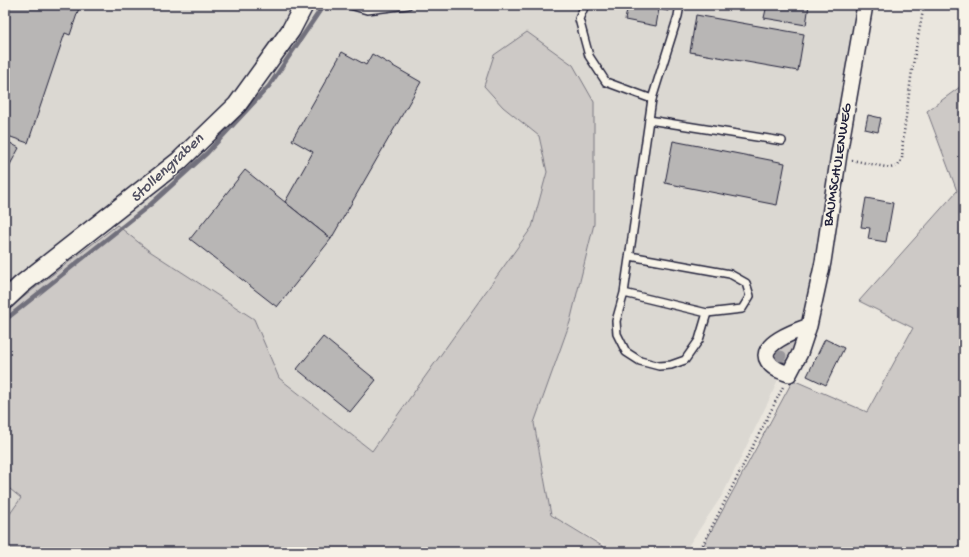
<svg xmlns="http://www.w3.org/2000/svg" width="969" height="557" font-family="'Gochi Hand',sans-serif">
	<rect width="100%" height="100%" fill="#eae6de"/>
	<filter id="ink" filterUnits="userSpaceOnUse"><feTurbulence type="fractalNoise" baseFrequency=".025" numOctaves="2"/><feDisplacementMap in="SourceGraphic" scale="8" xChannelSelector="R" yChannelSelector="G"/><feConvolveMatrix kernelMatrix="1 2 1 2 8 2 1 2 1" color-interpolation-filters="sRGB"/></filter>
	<g filter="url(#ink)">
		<!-- built -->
		<g fill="#dbd8d2">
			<path d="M 5,5 L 858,5 L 832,152 L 805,316 L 763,344 L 758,356 L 760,367 L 778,379 L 772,394 L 723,494 L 684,552 L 617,552 L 551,515 L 534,423 L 570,322 L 594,224 L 594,102 L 503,107 L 539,136 L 547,172 L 532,227 L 372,451 L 279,378 L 254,319 L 148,250 L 100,211 L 5,284 Z"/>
			<path d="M 5,485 L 21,498 L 5,521 Z"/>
		</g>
		<!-- green -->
		<g fill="#cdc9c6" stroke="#787680">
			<path d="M 527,32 L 573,65 L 594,102 L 594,224 L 570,322 L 534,423 L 551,515 L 612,552 L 5,552 L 5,521 L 21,498 L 5,485 L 5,312 L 35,288 L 117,225 L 148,250 L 254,319 L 279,378 L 372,451 L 532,227 L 547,172 L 539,136 L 503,107 L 484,86 L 494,55 Z"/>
			<path d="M 964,84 L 964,552 L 700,552 L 793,380 L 867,412 L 913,328 L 859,301 L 957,191 L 927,111 Z"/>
			<path d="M 797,338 L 793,351 L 787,360 L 781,363 L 776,361 L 773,356 L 777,347 Z"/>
		</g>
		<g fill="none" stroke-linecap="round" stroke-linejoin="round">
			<!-- stream -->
			<path stroke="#716f7b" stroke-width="4.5" d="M 5,320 L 151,204 L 207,153 L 269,86 L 321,9"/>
		</g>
		<!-- building -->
		<g fill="#b8b6b5" stroke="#22223b">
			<path d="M 5,5 L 80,5 L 70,35 L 65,33 L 28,143 L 5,135 Z"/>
			<path d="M 628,5 L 669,5 L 668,11 L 659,9 L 656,26 L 625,20 Z"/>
			<path d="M 767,5 L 809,5 L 806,25 L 764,18 Z"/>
			<path d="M 696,15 L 804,34 L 798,71 L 690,52 Z"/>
			<path d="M 342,52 L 366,65 L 372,54 L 421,82 L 331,239 L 285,202 L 313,152 L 292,140 Z"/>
			<path d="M 868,115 L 881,118 L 878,132 L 865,129 Z"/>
			<path d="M 5,140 L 19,148 L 5,174 Z"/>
			<path d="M 673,141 L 785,163 L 777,205 L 665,183 Z"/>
			<path d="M 245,170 L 331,239 L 277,307 L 190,239 Z"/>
			<path d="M 866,198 L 893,203 L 886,242 L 868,239 L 870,228 L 861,227 Z"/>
			<path d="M 323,337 L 376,380 L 350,412 L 297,369 Z"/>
			<path d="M 825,339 L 844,348 L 826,385 L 807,376 Z"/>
		</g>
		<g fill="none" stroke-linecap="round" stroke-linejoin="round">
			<defs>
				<g id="service">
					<path d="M 350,5 L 367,10 L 408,5"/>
					<path d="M 585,5 L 579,19 L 589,56 L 606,82 L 652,99"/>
					<path d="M 649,120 L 782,141"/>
					<path d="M 630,256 L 730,274 L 746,283 L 750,296 L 742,309 L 707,313"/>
					<path d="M 624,293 L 707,313 L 699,340 L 685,360 L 671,365 L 659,366 L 640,361 L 626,352 L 617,334 L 616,321 L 624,293 L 652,99 L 678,16 L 680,5"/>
				</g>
				<path id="minor" d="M 809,326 C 798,330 757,344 768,361 C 773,369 781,371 789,374 L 800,353 L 809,326 L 823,262 L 839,154 L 865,5"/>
				<path id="tertiary" d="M 5,300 L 21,285 L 179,161 L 237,105 L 291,30 L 304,5"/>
			</defs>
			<!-- service casing -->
			<use href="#service" stroke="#22223b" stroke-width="10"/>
			<!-- minor casing -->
			<use href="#minor" stroke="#22223b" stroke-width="18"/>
			<!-- tertiary casing -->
			<use href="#tertiary" stroke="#22223b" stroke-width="21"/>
			<!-- path -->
			<g stroke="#22223b" stroke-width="2.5" stroke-dasharray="1 3" stroke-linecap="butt">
				<path d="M 852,160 L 890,168 L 898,166 L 902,159 L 903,140 L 912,70 L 924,5"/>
				<path d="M 699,552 L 783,387"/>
			</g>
			<!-- service -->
			<use href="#service" stroke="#f7f3e8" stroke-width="7"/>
			<!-- minor -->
			<use href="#minor" stroke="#f7f3e8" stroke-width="15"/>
			<!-- tertiary -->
			<use href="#tertiary" stroke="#f7f3e8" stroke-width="18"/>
		</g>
		<!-- trees -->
		<circle fill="#98969b" cx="781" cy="356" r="5.5"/>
	</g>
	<g text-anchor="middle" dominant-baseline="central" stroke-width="3.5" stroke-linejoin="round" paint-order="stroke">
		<!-- street labels -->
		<g font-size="15" fill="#22223b" stroke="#f7f3e8">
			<text transform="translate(838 165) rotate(-81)">BAUMSCHULENWEG</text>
		</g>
		<!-- water labels -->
		<g font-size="16" font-style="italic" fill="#504f60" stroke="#f7f3e8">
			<text transform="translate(168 169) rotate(-43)">Stollengraben</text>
		</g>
	</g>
	<!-- margin -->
	<rect width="969" height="557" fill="none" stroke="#f7f3e8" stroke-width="20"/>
	<rect x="10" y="10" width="949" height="537" fill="none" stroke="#22223b" stroke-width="1.5" filter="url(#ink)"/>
</svg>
